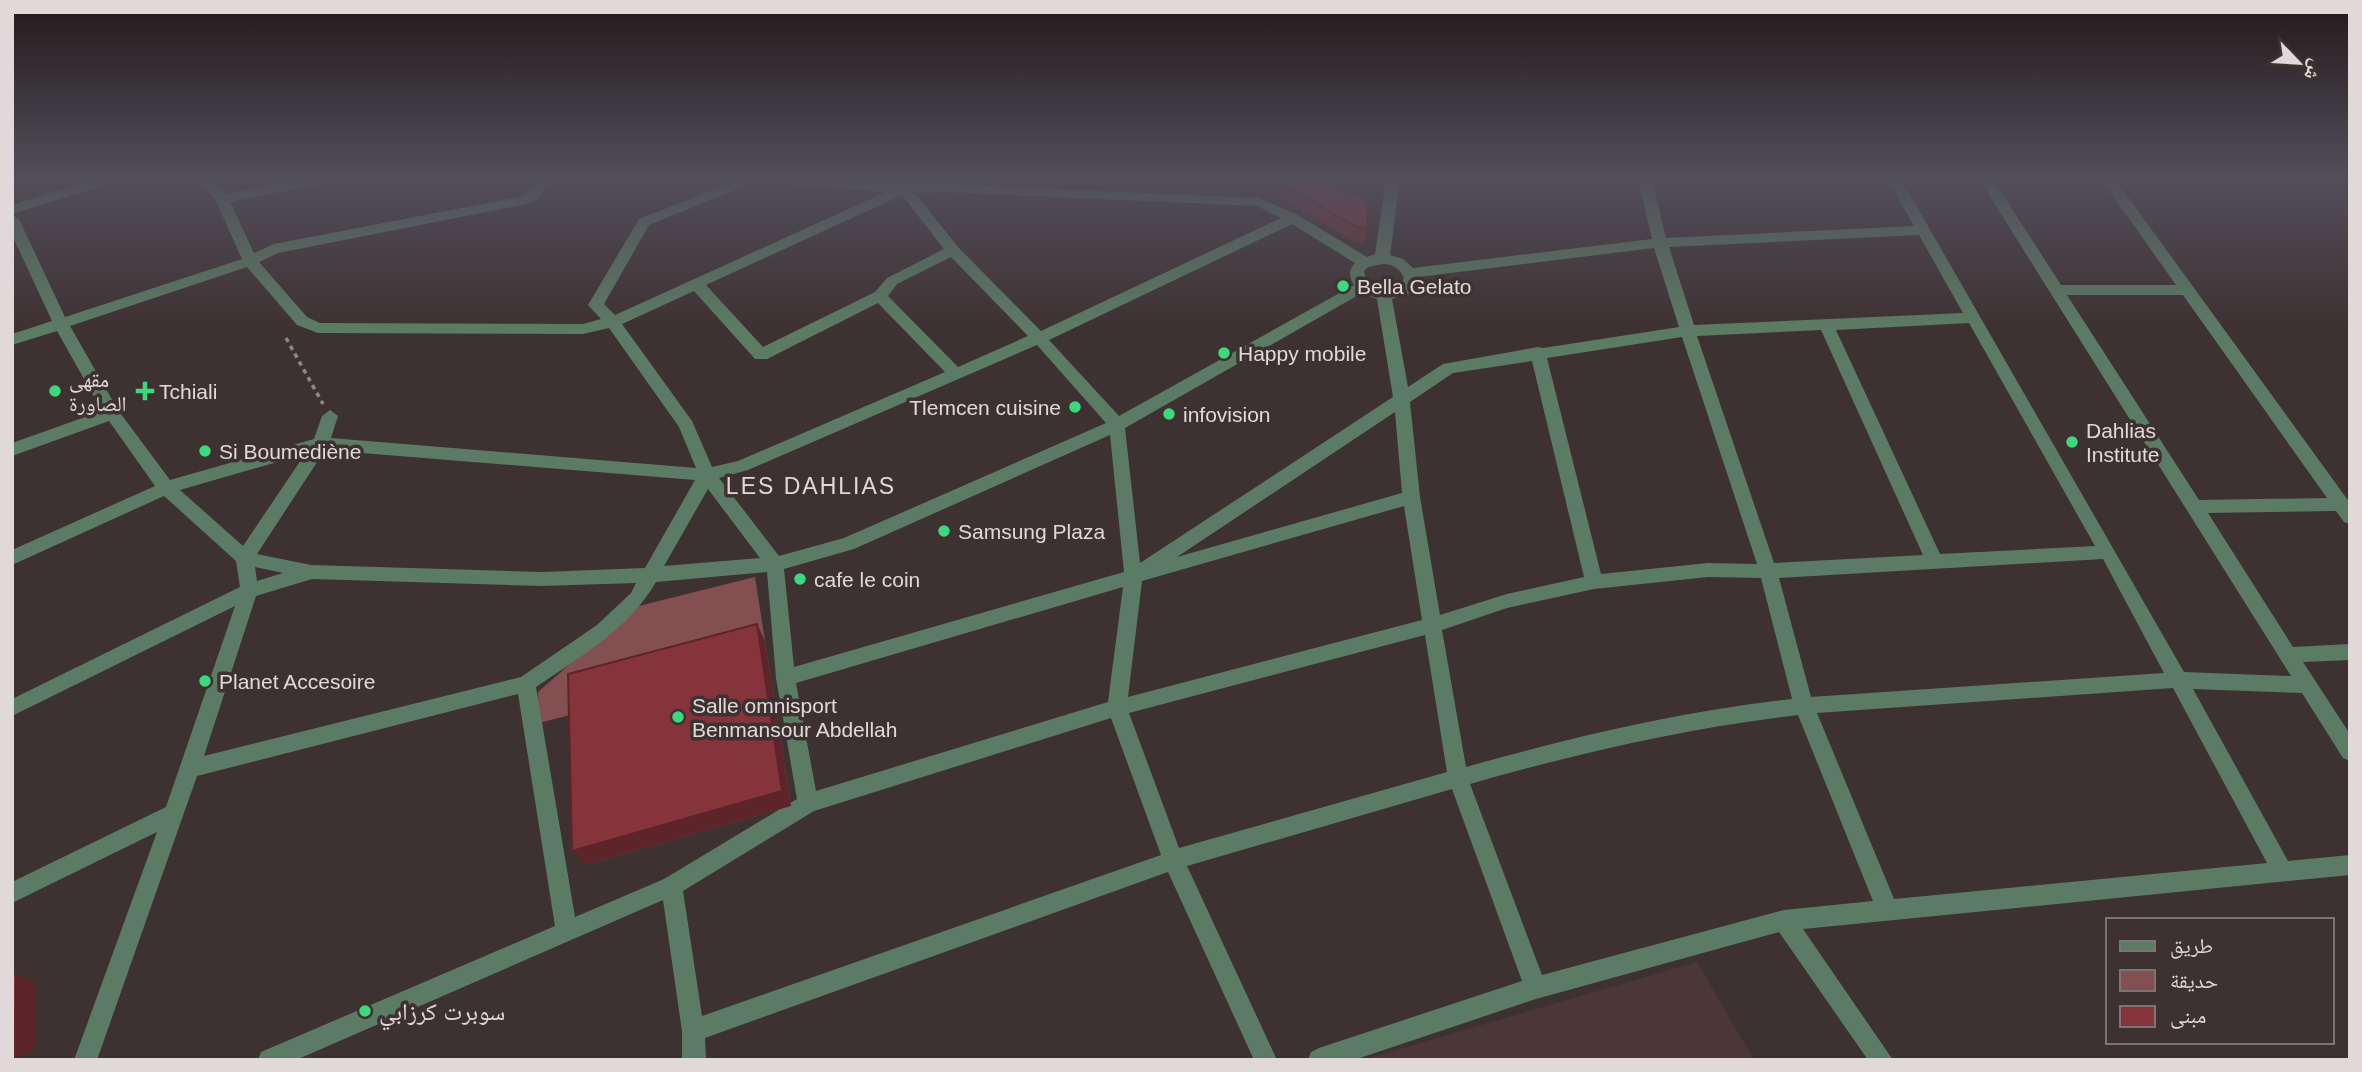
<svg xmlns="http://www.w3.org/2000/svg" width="2362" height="1072" font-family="Helvetica,'Noto Naskh Arabic',sans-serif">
	<rect width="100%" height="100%" fill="#3e3132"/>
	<!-- built -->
	<path fill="#4c3738" d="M 1697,962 L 1754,1060 L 1362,1060 Z"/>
	<!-- green -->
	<path fill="#834f51" d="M 755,577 L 791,806 L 585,865 L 578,713 L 539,723 L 538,692 L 635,607 Z"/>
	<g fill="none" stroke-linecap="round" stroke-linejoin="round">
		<!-- path -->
		<path stroke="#918787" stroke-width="3.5" stroke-dasharray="4.5 4.5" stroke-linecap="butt" d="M 286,338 L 323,404"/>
		<!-- minor -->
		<g fill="#5c7b64" fill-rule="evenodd">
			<path d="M 96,179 L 117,179 L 115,182 L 12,214 L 12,205 Z"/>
			<path d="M 196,179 L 211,179 L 225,194 L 304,179 L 333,179 L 326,183 L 230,202 L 254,253 L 274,244 L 519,197 L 527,194 L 536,179 L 550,179 L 537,200 L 527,204 L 278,253 L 259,262 L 307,317 L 320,323 L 583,324 L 601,319 L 588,305 L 639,219 L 741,179 L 761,179 L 649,225 L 604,304 L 615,315 L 886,192 L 771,183 L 764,179 C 825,179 885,185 946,184 L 1259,198 L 1298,215 L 1367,257 L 1375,254 L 1386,179 L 1400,179 L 1390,255 L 1403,259 L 1413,268 L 1652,239 L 1638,179 L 1652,179 L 1666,238 L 1914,226 L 1887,179 L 1901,179 L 2184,672 L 2291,676 L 1979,179 L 1993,179 L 2061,285 L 2176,285 L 2101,179 L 2115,179 L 2350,503 L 2350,524 L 2344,522 L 2336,511 L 2208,513 L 2293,647 L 2350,644 L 2350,660 L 2303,662 L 2350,734 L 2350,761 L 2343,758 L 2302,693 L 2193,689 L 2288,861 L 2350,855 L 2350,875 L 1803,929 L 1893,1060 L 1868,1060 L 1779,932 L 1536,999 L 1354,1060 L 1308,1060 L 1311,1052 L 1319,1048 L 1522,981 L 1452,789 L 1187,866 L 1277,1060 L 1254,1060 L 1168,872 L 705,1038 L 706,1060 L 682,1060 L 682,1031 L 663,900 L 296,1060 L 258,1060 L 261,1052 L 555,926 L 518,694 L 197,776 L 97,1060 L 74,1060 L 157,832 L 12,903 L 12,882 L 166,807 L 235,606 L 12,716 L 12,699 L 240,587 L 236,561 L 164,496 L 12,565 L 12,550 L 155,486 L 109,421 L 12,456 L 12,443 L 102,411 L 57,331 L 12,345 L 12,334 L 52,321 L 12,235 L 12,215 L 19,219 L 65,317 L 242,259 L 216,201 ZM 946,192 L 1257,206 L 1281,218 L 1041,331 L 958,247 L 915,193 ZM 902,195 L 944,249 L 887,278 L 875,292 L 763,347 L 706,285 ZM 1292,224 L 1355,263 C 1348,271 1349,276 1354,285 L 1119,416 L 1049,340 ZM 1919,235 L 1963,313 L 1694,325 L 1669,247 ZM 1654,248 L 1679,327 L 1543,348 L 1538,347 L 1443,364 L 1408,387 L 1392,299 L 1411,293 L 1418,277 ZM 951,257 L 1028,336 L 958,367 L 888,296 L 897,284 ZM 1382,264 C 1392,264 1400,268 1404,278 L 1400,286 L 1381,290 L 1367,282 L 1364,271 L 1368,267 ZM 247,267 L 297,325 L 318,333 L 583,334 L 609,328 L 679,427 L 696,468 L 331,438 L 338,416 L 330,410 L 322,416 L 314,439 L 170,480 L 118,410 L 70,326 ZM 694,291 L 755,359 L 767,359 L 878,303 L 945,372 L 738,461 L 712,467 L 692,421 L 622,324 ZM 1362,293 L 1377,299 L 1393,397 L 1140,563 L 1125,428 ZM 2067,295 L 2183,295 L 2327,498 L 2199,500 ZM 1969,323 L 2095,546 L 1940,554 L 1836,330 ZM 1821,330 L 1923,555 L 1774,563 L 1697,336 ZM 1682,337 L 1757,564 L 1708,563 L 1601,574 L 1547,358 ZM 1037,345 L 1106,423 L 844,538 L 779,556 L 719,478 L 748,470 ZM 1532,361 L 1584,577 L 1507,594 L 1440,615 L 1420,497 L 1410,402 L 1453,373 ZM 1395,412 L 1402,493 L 1177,557 ZM 1110,435 L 1124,572 L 794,667 L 784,569 L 854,549 ZM 325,450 L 695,480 L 645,568 L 542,572 L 311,565 L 257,554 ZM 305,454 L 243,546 L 180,490 ZM 708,489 L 760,558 L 664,566 ZM 1404,506 L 1422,620 L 1128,697 L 1142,581 ZM 2103,559 L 2164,673 L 1811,697 L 1779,578 ZM 255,567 L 283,573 L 257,581 ZM 767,572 L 776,678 L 797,799 L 664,879 L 575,917 L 536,687 C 580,657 629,629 656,582 ZM 1708,577 L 1761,578 L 1792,699 C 1682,711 1573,737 1466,767 L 1442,630 L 1507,608 L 1594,589 ZM 312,579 L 542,586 L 636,583 L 631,593 L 597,625 L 521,677 L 204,756 L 256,596 ZM 1123,587 L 1108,702 L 816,791 L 796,683 ZM 1425,635 L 1447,772 L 1179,848 L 1129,713 ZM 2173,688 L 2267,863 L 1894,899 L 1817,713 ZM 1798,715 L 1873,901 L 1784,910 L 1542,975 L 1470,784 C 1578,753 1687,728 1798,715 ZM 1111,718 L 1161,855 L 702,1016 L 683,891 L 814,811 Z"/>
		</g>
	</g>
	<!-- wall -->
	<path fill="#722d33" d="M 1280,182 L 1367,229 L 1365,243 L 1353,241 L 1279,197 Z"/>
	<!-- shaded-wall -->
	<g fill="#5d2429">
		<path d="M 757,624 L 765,641 L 791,806 L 585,865 L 572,851 Z"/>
		<path d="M 16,974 L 36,983 L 35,1049 L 12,1060 Z"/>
	</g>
	<!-- building -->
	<g fill="#85343b" stroke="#5d2429" stroke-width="2">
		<path d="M 1332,181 L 1368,203 L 1367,229 L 1355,226 L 1280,182 Z"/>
		<path d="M 757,624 L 782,791 L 572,851 L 568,674 Z"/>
		<path d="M 16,974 L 15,1040 L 12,1041 L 12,976 Z"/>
	</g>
	<!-- sky -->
	<linearGradient id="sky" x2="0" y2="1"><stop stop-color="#221b1c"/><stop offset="0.54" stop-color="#524e5a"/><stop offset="1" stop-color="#524e5a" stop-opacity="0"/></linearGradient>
	<rect width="2362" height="329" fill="url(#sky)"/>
	<!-- markers -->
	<g fill="#3ed77d" stroke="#3e3132" stroke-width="2.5">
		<circle cx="1343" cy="286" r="7"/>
		<circle cx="1224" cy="353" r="7"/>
		<circle cx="55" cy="391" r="7"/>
		<path d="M141.5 380.5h7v7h7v7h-7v7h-7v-7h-7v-7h7z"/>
		<circle cx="1075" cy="407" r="7"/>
		<circle cx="1169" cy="414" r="7"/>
		<circle cx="2072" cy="442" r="7"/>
		<circle cx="205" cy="451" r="7"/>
		<circle cx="944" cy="531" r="7"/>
		<circle cx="800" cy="579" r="7"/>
		<circle cx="205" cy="681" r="7"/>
		<circle cx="678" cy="717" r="7"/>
		<circle cx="365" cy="1011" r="7"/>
	</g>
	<g text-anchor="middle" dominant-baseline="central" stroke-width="7" stroke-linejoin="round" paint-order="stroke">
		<!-- poi labels -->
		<g font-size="21" fill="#e1d9d9" stroke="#3e3132" text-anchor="start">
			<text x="1357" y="286">Bella Gelato</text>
			<text x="1238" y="353">Happy mobile</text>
			<text x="69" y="379">مقهى<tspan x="69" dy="24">الصاورة</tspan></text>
			<text x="159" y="391">Tchiali</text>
			<text x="1061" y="407" text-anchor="end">Tlemcen cuisine</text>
			<text x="1183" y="414">infovision</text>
			<text x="2086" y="430">Dahlias<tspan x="2086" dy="24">Institute</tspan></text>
			<text x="219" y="451">Si Boumediène</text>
			<text x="958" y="531">Samsung Plaza</text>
			<text x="814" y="579">cafe le coin</text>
			<text x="219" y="681">Planet Accesoire</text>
			<text x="692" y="705">Salle omnisport<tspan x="692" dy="24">Benmansour Abdellah</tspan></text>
		</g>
		<!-- neighbourhood labels -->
		<g font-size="23" letter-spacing="2" fill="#e1d9d9" stroke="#3e3132">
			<text x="811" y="486">LES DAHLIAS</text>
		</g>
		<!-- near-poi labels -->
		<g font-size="24" fill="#e1d9d9" stroke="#3e3132" text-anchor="start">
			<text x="379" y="1011">سوبرت كرزابي</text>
		</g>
	</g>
	<!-- border -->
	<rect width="2362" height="1072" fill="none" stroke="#e1d9d9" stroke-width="28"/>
	<!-- legend -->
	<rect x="2106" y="918" width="228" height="126" fill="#3e3132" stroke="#7f7475" stroke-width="2"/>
	<rect x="2120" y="941" width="35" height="10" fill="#5c7b64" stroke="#7f7475" stroke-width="2"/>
	<text x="2170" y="953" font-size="21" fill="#e1d9d9">طريق</text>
	<rect x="2120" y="970" width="35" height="21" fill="#834f51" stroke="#7f7475" stroke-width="2"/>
	<text x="2170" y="988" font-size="21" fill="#e1d9d9">حديقة</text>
	<rect x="2120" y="1006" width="35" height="21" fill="#85343b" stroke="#7f7475" stroke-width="2"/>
	<text x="2170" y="1023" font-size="21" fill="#e1d9d9">مبنى</text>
	<!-- north arrow -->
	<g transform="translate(2299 63) rotate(115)" stroke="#3e3132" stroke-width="5" paint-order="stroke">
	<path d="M0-5L12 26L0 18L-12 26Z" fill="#e1d9d9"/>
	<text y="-10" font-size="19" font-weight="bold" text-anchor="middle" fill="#e1d9d9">ش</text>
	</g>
</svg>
